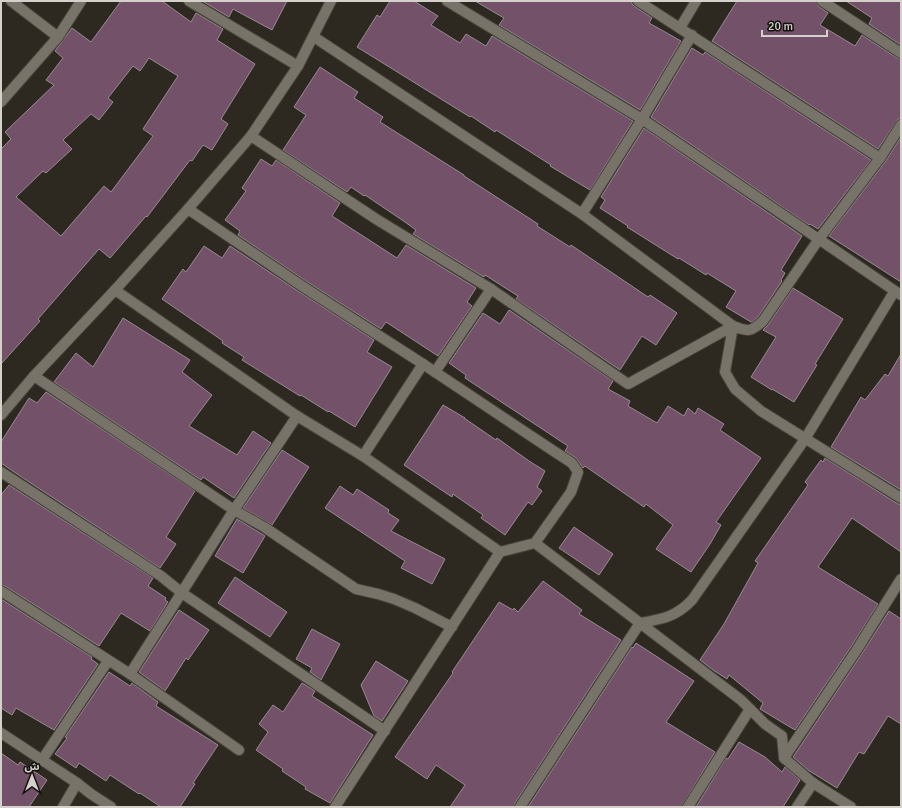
<svg xmlns="http://www.w3.org/2000/svg" width="902" height="808" font-family="Signika,'Noto Sans Arabic',sans-serif">
	<rect width="100%" height="100%" fill="#2d2920"/>
	<!-- building -->
	<g fill="#735168" stroke="#978b92" fill-rule="evenodd">
		<path d="M 121,1 L 162,1 L 191,22 L 196,13 L 223,29 L 217,40 L 255,64 L 221,119 L 228,124 L 212,150 L 203,145 L 192,161 L 190,160 L 147,217 L 146,216 L 110,258 L 99,249 L 38,319 L 40,321 L 1,364 L 1,149 L 11,139 L 5,132 L 54,85 L 46,80 L 63,58 L 55,51 L 72,28 L 91,42 ZM 149,58 L 178,76 L 143,129 L 153,136 L 111,192 L 104,186 L 61,236 L 16,197 L 43,171 L 46,173 L 72,149 L 63,140 L 91,114 L 99,120 L 113,102 L 108,98 L 133,66 L 140,71 Z"/>
		<path d="M 202,1 L 287,1 L 272,30 L 233,9 L 229,17 Z"/>
		<path d="M 390,1 L 414,1 L 438,16 L 431,25 L 460,43 L 466,34 L 486,46 L 492,36 L 633,121 L 590,190 L 550,166 L 551,165 L 496,130 L 495,132 L 471,116 L 470,117 L 357,47 L 377,15 L 380,17 Z"/>
		<path d="M 475,1 L 632,1 L 632,4 L 634,6 L 652,18 L 649,23 L 681,41 L 640,110 L 499,25 L 504,18 Z"/>
		<path d="M 737,1 L 816,1 L 818,6 L 828,13 L 820,25 L 855,46 L 862,35 L 897,58 L 901,59 L 901,119 L 898,119 L 878,149 L 712,41 Z"/>
		<path d="M 846,1 L 901,1 L 901,45 L 869,24 L 872,18 Z"/>
		<path d="M 692,48 L 703,55 L 705,52 L 871,160 L 818,229 L 810,224 L 809,225 L 651,117 Z"/>
		<path d="M 320,67 L 358,92 L 354,98 L 383,117 L 380,122 L 464,175 L 464,176 L 538,224 L 537,226 L 570,247 L 571,245 L 648,297 L 650,295 L 677,313 L 656,345 L 642,336 L 620,370 L 516,299 L 518,296 L 485,275 L 484,277 L 413,234 L 416,230 L 405,222 L 365,195 L 364,196 L 351,187 L 347,192 L 283,150 L 306,115 L 294,107 Z"/>
		<path d="M 644,128 L 802,236 L 781,270 L 785,273 L 781,280 L 782,281 L 758,317 L 752,322 L 751,322 L 726,307 L 736,291 L 707,273 L 706,275 L 679,258 L 678,259 L 627,227 L 628,226 L 600,208 L 605,200 L 601,197 Z"/>
		<path d="M 901,137 L 901,282 L 829,236 L 885,162 Z"/>
		<path d="M 261,159 L 272,166 L 276,160 L 340,203 L 332,216 L 397,258 L 406,245 L 476,288 L 467,302 L 472,306 L 438,356 L 386,322 L 381,329 L 309,283 L 238,235 L 240,231 L 225,220 L 246,191 L 242,188 Z"/>
		<path d="M 204,246 L 222,258 L 230,246 L 301,293 L 374,340 L 367,352 L 392,367 L 355,427 L 329,411 L 328,412 L 301,395 L 300,396 L 242,360 L 244,357 L 222,343 L 223,341 L 162,299 L 183,269 L 186,272 Z"/>
		<path d="M 793,288 L 843,319 L 815,364 L 817,365 L 794,402 L 772,389 L 772,390 L 751,377 L 776,337 L 763,330 L 768,325 Z"/>
		<path d="M 509,310 L 613,381 L 608,389 L 630,401 L 628,406 L 657,423 L 668,406 L 684,416 L 688,408 L 695,414 L 698,408 L 724,424 L 720,430 L 761,458 L 716,522 L 721,525 L 710,544 L 691,572 L 656,549 L 673,525 L 646,504 L 644,507 L 585,466 L 583,468 L 576,458 L 565,451 L 568,446 L 465,378 L 466,375 L 449,363 L 483,313 L 500,324 Z"/>
		<path d="M 123,318 L 190,360 L 182,372 L 212,395 L 189,426 L 237,455 L 253,431 L 271,443 L 234,498 L 203,477 L 201,480 L 54,382 L 76,353 L 93,367 Z"/>
		<path d="M 901,354 L 901,490 L 831,447 L 861,397 L 865,400 L 885,374 L 888,376 Z"/>
		<path d="M 46,392 L 195,491 L 166,537 L 176,544 L 160,568 L 17,474 L 1,463 L 1,442 L 29,398 L 37,403 Z"/>
		<path d="M 443,405 L 465,418 L 464,418 L 496,440 L 497,438 L 529,461 L 545,471 L 537,487 L 542,491 L 532,505 L 528,502 L 505,535 L 481,518 L 483,515 L 453,494 L 452,497 L 404,465 L 425,433 Z"/>
		<path d="M 282,450 L 309,467 L 272,525 L 243,508 Z"/>
		<path d="M 825,458 L 898,504 L 901,504 L 901,552 L 852,518 L 818,567 L 878,604 L 851,647 L 795,730 L 760,709 L 763,703 L 729,675 L 727,679 L 713,670 L 700,660 L 724,624 L 758,563 L 755,561 L 808,485 L 805,482 L 821,460 L 823,462 Z"/>
		<path d="M 9,485 L 153,578 L 148,586 L 166,598 L 165,600 L 168,602 L 150,631 L 121,613 L 99,646 L 5,586 L 1,585 L 1,495 Z"/>
		<path d="M 340,486 L 353,495 L 357,489 L 389,510 L 388,513 L 399,520 L 391,531 L 445,559 L 432,584 L 401,568 L 405,561 L 325,508 Z"/>
		<path d="M 237,519 L 265,536 L 243,573 L 215,556 Z"/>
		<path d="M 574,527 L 613,554 L 599,575 L 559,548 Z"/>
		<path d="M 235,577 L 287,612 L 270,637 L 218,603 Z"/>
		<path d="M 543,581 L 582,610 L 579,614 L 621,640 L 515,803 L 514,807 L 450,807 L 465,785 L 436,765 L 427,779 L 395,757 L 453,673 L 452,672 L 499,602 L 513,610 L 514,608 L 518,612 Z"/>
		<path d="M 1,599 L 92,657 L 91,659 L 98,664 L 54,730 L 16,708 L 12,715 L 1,708 Z"/>
		<path d="M 179,610 L 209,630 L 188,660 L 186,658 L 165,691 L 139,672 Z"/>
		<path d="M 889,611 L 901,619 L 901,724 L 888,716 L 864,754 L 859,752 L 837,788 L 808,770 L 793,757 L 861,655 Z"/>
		<path d="M 312,629 L 340,644 L 321,680 L 310,672 L 312,668 L 296,659 Z"/>
		<path d="M 636,643 L 694,681 L 666,722 L 715,752 L 683,804 L 682,807 L 528,807 L 632,647 L 633,648 Z"/>
		<path d="M 376,661 L 408,681 L 382,721 L 374,716 L 361,685 Z"/>
		<path d="M 109,672 L 130,686 L 132,683 L 158,702 L 156,706 L 218,745 L 193,783 L 195,784 L 180,807 L 161,807 L 140,793 L 139,794 L 110,775 L 106,781 L 79,763 L 76,768 L 55,754 L 67,738 L 65,737 Z"/>
		<path d="M 302,683 L 315,691 L 312,696 L 373,735 L 330,803 L 305,789 L 306,787 L 282,771 L 283,769 L 256,750 L 268,732 L 259,724 L 273,705 L 283,712 Z"/>
		<path d="M 739,742 L 765,757 L 782,772 L 785,767 L 800,780 L 783,807 L 696,807 L 726,758 L 728,759 Z"/>
		<path d="M 1,753 L 18,765 L 20,762 L 47,780 L 29,807 L 1,807 Z"/>
	</g>
	<g fill="none" stroke-linecap="round" stroke-linejoin="round">
		<defs>
			<g id="minor">
				<path d="M 11,1 L 58,37"/>
				<path d="M 189,1 L 298,66"/>
				<path d="M 447,1 L 642,119 L 901,295"/>
				<path d="M 638,1 L 880,158"/>
				<path d="M 822,1 L 901,53"/>
				<path d="M 680,28 L 696,1"/>
				<path d="M 314,37 L 582,214 L 733,326 C 748,332 751,332 763,321 L 819,239 L 880,158 L 901,125"/>
				<path d="M 1,102 L 58,37 L 81,1"/>
				<path d="M 251,136 L 376,219 L 491,289 L 628,384 L 733,326"/>
				<path d="M 188,209 L 305,288 L 423,364 L 546,446 L 572,463 L 578,472 L 571,492 L 535,543 L 500,552 L 335,807"/>
				<path d="M 582,214 L 642,119 L 692,35"/>
				<path d="M 115,290 L 297,416 L 363,456 L 500,552"/>
				<path d="M 733,326 L 725,372 L 735,389 L 761,411 L 901,498"/>
				<path d="M 435,372 L 491,289"/>
				<path d="M 34,376 L 234,510 L 264,527 L 356,589 L 378,594 L 394,599 L 415,608 L 452,627"/>
				<path d="M 1,415 L 34,376 L 115,290 L 188,209 L 251,136 L 298,66 L 331,1"/>
				<path d="M 363,456 L 423,364"/>
				<path d="M 1,472 L 161,576 L 182,593 L 385,731"/>
				<path d="M 535,543 L 741,700 L 765,724 L 782,736 L 784,758 L 813,783"/>
				<path d="M 1,591 L 130,674 L 239,750"/>
				<path d="M 130,674 L 234,510 L 297,416"/>
				<path d="M 1,733 L 77,783 L 91,794 L 111,807"/>
				<path d="M 784,758 L 856,651 L 901,579"/>
				<path d="M 42,760 L 108,661"/>
				<path d="M 63,807 L 77,783"/>
				<path d="M 520,807 L 640,623 C 662,619 676,617 692,600 L 805,439 L 894,292"/>
				<path d="M 688,807 L 750,709"/>
				<path d="M 797,807 L 813,783 L 851,807"/>
			</g>
		</defs>
		<!-- minor casing -->
		<use href="#minor" stroke="#47443c" stroke-width="12"/>
		<!-- minor -->
		<use href="#minor" stroke="#787368" stroke-width="10"/>
	</g>
	<!-- border -->
	<rect width="902" height="808" fill="none" stroke="#d4d1cb" stroke-width="4"/>
	<!-- north arrow -->
	<g transform="translate(32 776)" stroke="#14120e" stroke-width="3" paint-order="stroke">
	<path d="M0-3L7 15L0 10L-7 15Z" fill="#d4d1cb"/>
	<text y="-6" font-size="11" font-weight="bold" text-anchor="middle" fill="#d4d1cb">ش</text>
	</g>
	<!-- scale -->
	<path d="M762 30v6h65v-6" fill="none" stroke="#d4d1cb" stroke-width="2"/>
	<text x="768" y="30" font-size="12" fill="#d4d1cb" stroke="#14120e" stroke-width="3" paint-order="stroke">20 m</text>
</svg>
